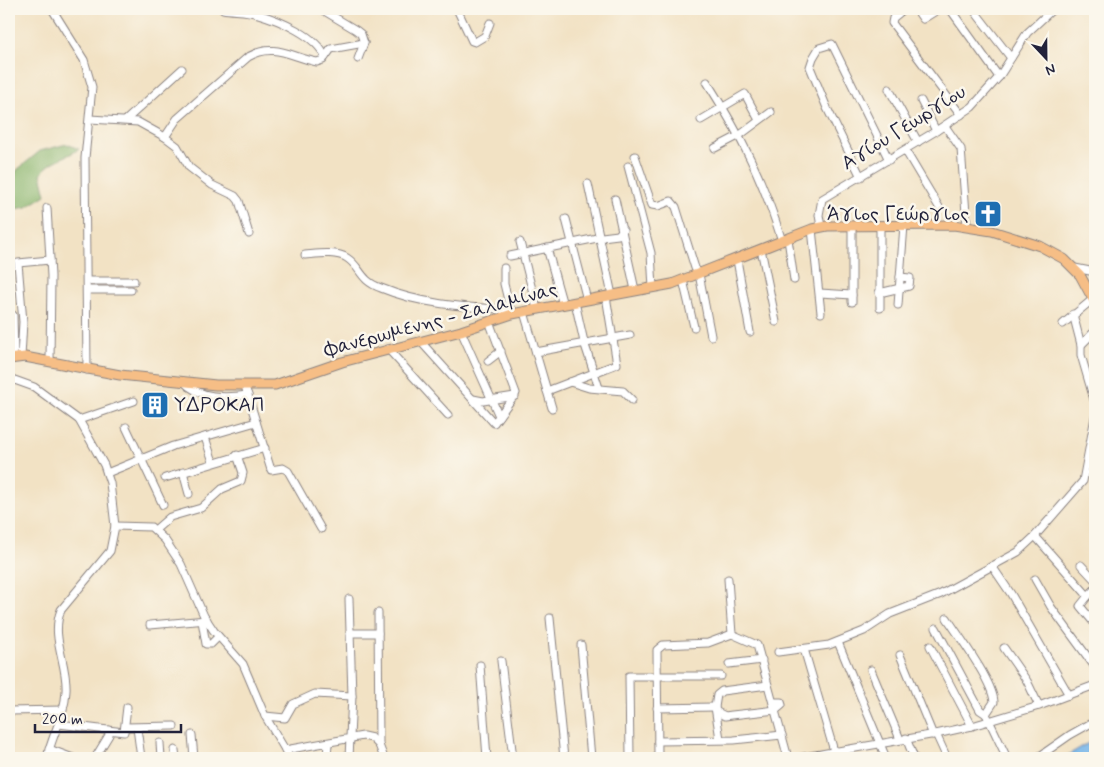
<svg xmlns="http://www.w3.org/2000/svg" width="1104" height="767" font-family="Mynerve,sans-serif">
	<rect width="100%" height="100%" fill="#fbf7ec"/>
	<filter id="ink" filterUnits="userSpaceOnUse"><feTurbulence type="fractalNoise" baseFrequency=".02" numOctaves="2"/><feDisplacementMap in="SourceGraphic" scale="10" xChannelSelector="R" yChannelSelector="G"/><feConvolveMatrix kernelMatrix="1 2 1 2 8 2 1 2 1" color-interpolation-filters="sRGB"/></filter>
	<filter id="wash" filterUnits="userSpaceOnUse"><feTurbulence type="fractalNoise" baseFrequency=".0096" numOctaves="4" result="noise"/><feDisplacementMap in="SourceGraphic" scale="20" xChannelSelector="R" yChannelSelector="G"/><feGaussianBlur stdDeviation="1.12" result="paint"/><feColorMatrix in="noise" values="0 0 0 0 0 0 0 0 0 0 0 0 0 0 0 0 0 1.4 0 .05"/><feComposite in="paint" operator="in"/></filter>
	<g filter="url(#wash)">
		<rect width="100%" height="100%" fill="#f2e2c4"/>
		<!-- forest -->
		<path fill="#8cb66e" stroke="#576c54" d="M 67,144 L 79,149 C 66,158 50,160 41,174 L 46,195 L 27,207 L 9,210 L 9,184 L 17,170 L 40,151 Z"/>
		<!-- water -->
		<path fill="#76b5e9" stroke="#4c6c92" d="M 1095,739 L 1095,758 L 1063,758 Z"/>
	</g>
	<g filter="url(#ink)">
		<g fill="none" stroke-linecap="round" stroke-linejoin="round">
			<defs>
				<g id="minor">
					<path d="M 52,9 L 84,60 L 92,87 L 85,158 L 87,370"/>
					<path d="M 223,9 C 234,11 247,10 258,14 C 279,20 317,36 325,57"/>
					<path d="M 321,9 L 356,30 L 361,34 L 364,43 L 358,59"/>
					<path d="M 457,9 L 472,41 L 475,42 L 485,36 L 490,23"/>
					<path d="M 904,9 L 893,18 L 892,23 L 961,115"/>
					<path d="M 916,9 L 923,19 L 939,9"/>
					<path d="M 950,9 L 999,77"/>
					<path d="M 973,9 L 1011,58"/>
					<path d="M 1093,9 L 1095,11"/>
					<path d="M 707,82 C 741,136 763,179 782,241"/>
					<path d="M 889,89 L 918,142"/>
					<path d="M 921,101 L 936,131"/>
					<path d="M 90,119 L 138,122 L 165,137 L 177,119 L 248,57 C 274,42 291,57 317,62 L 323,60 L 331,49 L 364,43"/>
					<path d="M 126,120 L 182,69"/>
					<path d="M 701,120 L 745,94 L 759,120"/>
					<path d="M 945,126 L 961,149 L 967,226"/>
					<path d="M 165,137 L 177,146 L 189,167 L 212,185 L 235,196 L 239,201 L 249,234"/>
					<path d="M 715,148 L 740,135 L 771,112"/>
					<path d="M 905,150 L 939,207"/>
					<path d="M 635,156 L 652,205 L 658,206 L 671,201 L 676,207 L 695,268 L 699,274 L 711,336"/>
					<path d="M 1095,157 L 1095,190"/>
					<path d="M 628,166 L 651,253 L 653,288"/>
					<path d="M 861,177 L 827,108 L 810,67 L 813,58 L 819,48 L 832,44 L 889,160"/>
					<path d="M 588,184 L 612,295"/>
					<path d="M 615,199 L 635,290"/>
					<path d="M 47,208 L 51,276 L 50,361"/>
					<path d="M 566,219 L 587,300"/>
					<path d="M 852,226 L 852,302"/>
					<path d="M 821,227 L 819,215 L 822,199 L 936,131 L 972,107 L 999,77 L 1027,33 L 1053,9"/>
					<path d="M 812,229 L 821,313"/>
					<path d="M 788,239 L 794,280"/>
					<path d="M 520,242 L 537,309"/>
					<path d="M 547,248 L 563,305"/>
					<path d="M 761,249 L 776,322"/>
					<path d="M 305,255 C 318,254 336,251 347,258 C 362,268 359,280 381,288 C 422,305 467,307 511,310"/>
					<path d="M 510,256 L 602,237 L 618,235 L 623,230"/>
					<path d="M 737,260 L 750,332"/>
					<path d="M 504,268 L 504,284 L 511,312"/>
					<path d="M 1075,268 L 1095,272"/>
					<path d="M 683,280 L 694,327"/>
					<path d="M 87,281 L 134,281"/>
					<path d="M 87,290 L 131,290"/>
					<path d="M 820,293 L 852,295"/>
					<path d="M 879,293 L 909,286 L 910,278 L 900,277"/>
					<path d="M 575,302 L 584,342 L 599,388"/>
					<path d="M 898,305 L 904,225"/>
					<path d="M 880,308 L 880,225"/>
					<path d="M 9,312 L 13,315 L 14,358"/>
					<path d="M 524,312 L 552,408"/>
					<path d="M 1073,314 L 1081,345 L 1081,355 L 1095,403"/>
					<path d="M 1063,324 L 1093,299"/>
					<path d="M 461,331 L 499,416"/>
					<path d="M 421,342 L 494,423 L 516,393 L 489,321"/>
					<path d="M 1081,345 L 1095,331"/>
					<path d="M 388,349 L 448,415"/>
					<path d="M 536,352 L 630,335"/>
					<path d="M 21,357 L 23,322 L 18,263 L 50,260"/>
					<path d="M 488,361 L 501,351"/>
					<path d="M 9,378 L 34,387 L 79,420 L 104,465 L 110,483 L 115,526 L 110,551 L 61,610 C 50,637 68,664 66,691 C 65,715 52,735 47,758"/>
					<path d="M 183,381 C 199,399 226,398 248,395"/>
					<path d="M 570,382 L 589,388 L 623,391 L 632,400"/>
					<path d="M 245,386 L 271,470 L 283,468 L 288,471 L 321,529"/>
					<path d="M 547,391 L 617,364 L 606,296"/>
					<path d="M 473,399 L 483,401 L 515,396"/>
					<path d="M 79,420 L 134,401"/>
					<path d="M 126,427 L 163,505"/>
					<path d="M 205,437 L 213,462"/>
					<path d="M 183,472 L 189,494"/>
					<path d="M 107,473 L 173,446 L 256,422"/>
					<path d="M 165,478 L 265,448"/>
					<path d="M 115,526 L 151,527 L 165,540 L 181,564 L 204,616 L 214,631 L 243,664 L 265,716 L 290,758"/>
					<path d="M 155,530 L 170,517 L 201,508 L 222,489 L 241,481 L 243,473 L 237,455"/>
					<path d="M 1035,536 L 1088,596 L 1095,589"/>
					<path d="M 1081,565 L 1095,580"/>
					<path d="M 992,566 L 1011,594 L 1069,695"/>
					<path d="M 728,579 L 732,634 L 757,645 L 788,758"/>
					<path d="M 1035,579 L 1051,607 L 1095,667"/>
					<path d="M 1088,596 L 1080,606 L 1095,624"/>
					<path d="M 349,599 L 352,696 L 349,758"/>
					<path d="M 378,613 L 379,745 L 384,758"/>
					<path d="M 550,618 L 564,758"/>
					<path d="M 947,618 C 959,636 993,682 994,702 L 986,714 L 1007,758"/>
					<path d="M 202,621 L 206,644 L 211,644 L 218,637"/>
					<path d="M 150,625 L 207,620"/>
					<path d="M 936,628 L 980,710 L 986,714"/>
					<path d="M 350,633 L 378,633"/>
					<path d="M 838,642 L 886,758"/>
					<path d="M 581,645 L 591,758"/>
					<path d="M 930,646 L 972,726"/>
					<path d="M 1004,648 L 1027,681 L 1039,706"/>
					<path d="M 804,649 L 834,751"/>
					<path d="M 778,652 L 829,645 L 864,631 L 890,614 L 941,594 L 1018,552 L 1035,536 L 1083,481 L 1095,417"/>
					<path d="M 900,655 L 933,735"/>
					<path d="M 501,661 L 513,758"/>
					<path d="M 729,664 L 762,660"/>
					<path d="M 480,665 L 487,758"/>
					<path d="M 871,670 L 900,739"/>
					<path d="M 657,708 L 715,707"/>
					<path d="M 9,711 L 63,710"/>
					<path d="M 717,712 L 725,716 L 732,715 L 776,710 L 782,705 L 781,702 L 773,702"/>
					<path d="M 265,716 L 285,718 L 293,704 L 315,694 L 352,696"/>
					<path d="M 59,724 L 124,732 L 127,707"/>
					<path d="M 126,727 L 174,726"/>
					<path d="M 137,728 L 141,758"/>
					<path d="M 936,734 L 947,758"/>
					<path d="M 192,735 L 194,758"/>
					<path d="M 906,738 L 914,758"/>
					<path d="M 720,739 L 715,707 L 717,695 L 722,691 L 768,685"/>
					<path d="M 658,741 L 734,740 L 782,735"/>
					<path d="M 160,743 L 161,758"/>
					<path d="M 49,749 L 73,758"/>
					<path d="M 175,750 L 176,758"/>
					<path d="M 285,750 L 363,736 L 372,738 L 379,745"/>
					<path d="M 845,750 L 847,758"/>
					<path d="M 95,758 L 109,735 L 109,730"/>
					<path d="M 327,758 L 328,743"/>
					<path d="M 630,758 L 629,676 L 721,676"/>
					<path d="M 658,758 L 657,650 L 663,645 L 708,643 L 732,634"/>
					<path d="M 798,758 L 936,734 L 972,726 L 1039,706 L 1095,685"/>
					<path d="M 1037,758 L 1070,735 L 1095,721"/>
				</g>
				<path id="major" d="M 9,359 L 25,357 L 120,375 L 216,385 L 275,385 L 342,362 L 461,331 L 512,314 L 672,284 L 812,229 L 827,226 L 954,225 L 992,231 L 1040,246 L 1064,259 L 1080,275 L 1095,303"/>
			</defs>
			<!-- minor casing -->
			<use href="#minor" stroke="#8a8280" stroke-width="9"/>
			<!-- major casing -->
			<use href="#major" stroke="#8a8280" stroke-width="11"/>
			<!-- minor -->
			<use href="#minor" stroke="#fff" stroke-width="7"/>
			<!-- major -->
			<use href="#major" stroke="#f6be86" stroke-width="9"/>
		</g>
	</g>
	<!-- icons -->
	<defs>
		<symbol id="church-square" viewBox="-11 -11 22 22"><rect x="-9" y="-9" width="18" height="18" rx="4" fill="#1f6fb2" stroke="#fbf7ec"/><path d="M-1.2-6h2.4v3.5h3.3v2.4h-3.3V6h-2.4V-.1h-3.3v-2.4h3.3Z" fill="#fff"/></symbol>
		<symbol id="building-square" viewBox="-11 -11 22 22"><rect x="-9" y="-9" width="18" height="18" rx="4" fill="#1f6fb2" stroke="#fbf7ec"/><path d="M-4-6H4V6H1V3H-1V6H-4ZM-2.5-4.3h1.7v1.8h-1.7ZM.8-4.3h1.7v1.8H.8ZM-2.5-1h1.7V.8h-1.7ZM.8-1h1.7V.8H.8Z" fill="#fff"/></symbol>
	</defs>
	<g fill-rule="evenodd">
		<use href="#church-square" x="972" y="198" width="32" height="32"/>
		<use href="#building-square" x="139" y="389" width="32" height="32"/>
	</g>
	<g text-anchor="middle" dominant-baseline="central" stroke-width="5" stroke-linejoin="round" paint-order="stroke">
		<!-- street labels -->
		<g font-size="20" fill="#22223b" stroke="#fbf7ec">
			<text transform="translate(904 128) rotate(-32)">Αγίου Γεωργίου</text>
			<text transform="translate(441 320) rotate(-15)">Φανερωμενης - Σαλαμίνας</text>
		</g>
		<!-- poi labels -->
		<g font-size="20" fill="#22223b" stroke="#fbf7ec" text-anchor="end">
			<text x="969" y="214">Άγιος Γεώργιος</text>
			<text x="174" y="405" text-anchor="start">ΥΔΡΟΚΑΠ</text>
		</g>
	</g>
	<!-- margin -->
	<rect width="1104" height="767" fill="none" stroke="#fbf7ec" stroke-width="30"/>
	<!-- north arrow -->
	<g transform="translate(1046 58) rotate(158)" stroke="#fbf7ec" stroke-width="4" paint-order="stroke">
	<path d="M0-4L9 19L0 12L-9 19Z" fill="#22223b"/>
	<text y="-8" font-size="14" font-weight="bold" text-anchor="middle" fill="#22223b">N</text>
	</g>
	<!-- scale -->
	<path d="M35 724v8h146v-8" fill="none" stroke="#22223b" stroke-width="2.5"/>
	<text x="42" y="724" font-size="15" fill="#22223b" stroke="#fbf7ec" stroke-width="4" paint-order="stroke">200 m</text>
</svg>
